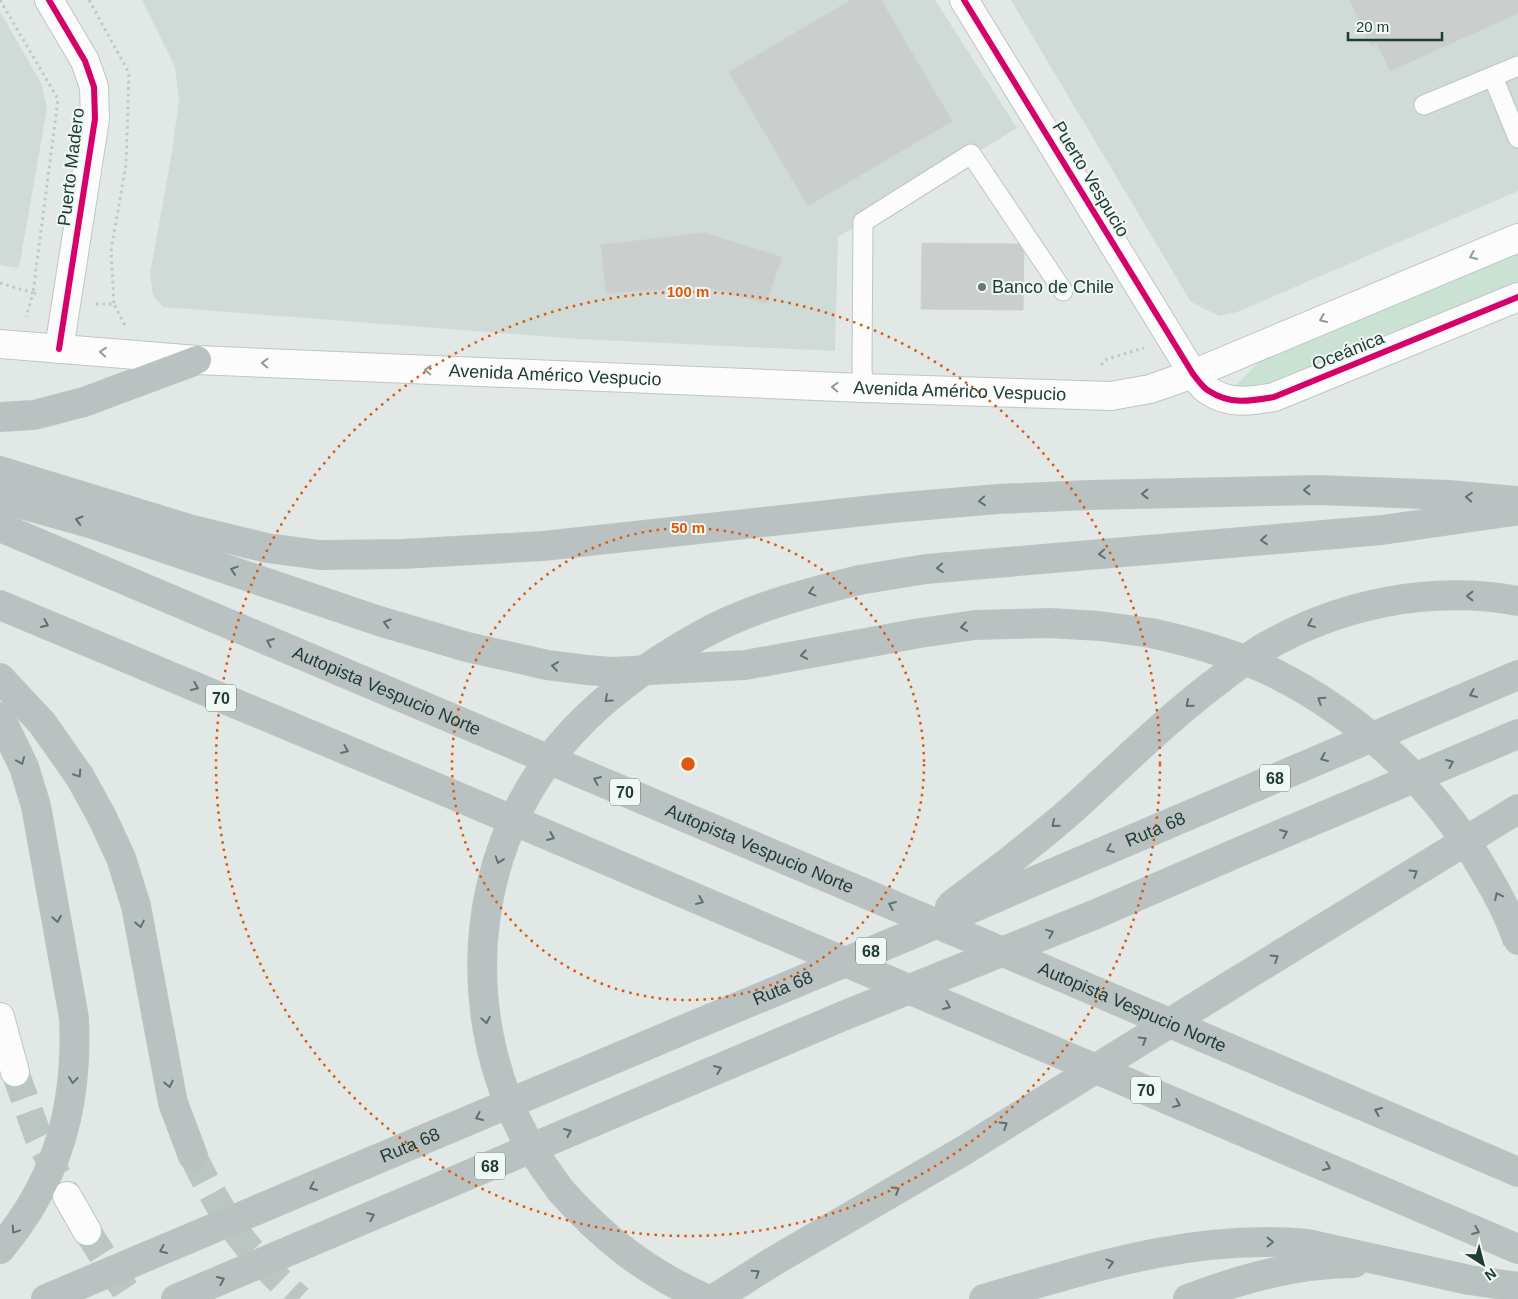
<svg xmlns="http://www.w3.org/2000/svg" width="1518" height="1299" font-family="Arial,sans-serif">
	<rect width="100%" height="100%" fill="#e2e8e6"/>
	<!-- built -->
	<g fill="#d0dad6">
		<path d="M 142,0 L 935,0 L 1017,128 L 838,237 L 835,351 L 580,339 L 163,307 L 153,295 L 150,274 L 172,152 L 179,99 L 175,67 Z"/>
		<path d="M 1011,0 L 1518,0 L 1518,191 L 1237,312 L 1219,316 L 1191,302 Z"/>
		<path d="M 0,12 L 41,83 L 47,108 L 19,268 L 0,265 Z"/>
	</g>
	<!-- green -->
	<path fill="#cae2d4" d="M 1518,250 L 1518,307 L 1290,404 L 1225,396 L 1259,362 Z"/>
	<!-- building -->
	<g fill="#cacfcd" stroke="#cbd1cf">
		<path d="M 851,0 L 881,0 L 952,121 L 808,206 L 729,72 Z"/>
		<path d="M 1350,0 L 1518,0 L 1518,13 L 1390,71 L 1377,43 L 1371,46 Z"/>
		<path d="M 704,233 L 782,257 L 766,303 L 703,286 L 606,293 L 601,245 Z"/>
		<path d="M 922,243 L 1024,244 L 1023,310 L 921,309 Z"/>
	</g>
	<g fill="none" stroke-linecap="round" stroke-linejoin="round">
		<!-- secondary-tunnel -->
		<g stroke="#bbc6c3" stroke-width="28" stroke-dasharray="28 14" stroke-linecap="butt">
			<path d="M 15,1072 L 38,1136 L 67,1196"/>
			<path d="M 87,1231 L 131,1299"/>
		</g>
		<!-- highway-tunnel -->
		<path stroke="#bbc6c3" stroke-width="28" stroke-dasharray="28 14" stroke-linecap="butt" d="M 193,1156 C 204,1179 216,1201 230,1223 C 249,1251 274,1276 299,1299"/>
		<defs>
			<g id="lane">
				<path d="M 1493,77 L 1518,138"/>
				<path d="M 1424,105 L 1518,66"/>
				<path d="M 863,388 L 862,366 L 863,222 L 971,154 L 1063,291"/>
			</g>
			<g id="street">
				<path d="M 49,0 L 85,61 L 94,87 L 95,119 L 59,349"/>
				<path d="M 964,0 L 1193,374 C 1198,380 1203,388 1209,391 C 1230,405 1251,401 1274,397 L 1518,297"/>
			</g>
			<g id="secondary">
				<path id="s1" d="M 0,344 L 197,360 L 863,388 L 1111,396 L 1150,389 L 1193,374 L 1518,238"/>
				<path d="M 0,1017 L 15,1072"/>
				<path d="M 67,1196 L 87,1231"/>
			</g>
			<g id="highway">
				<path d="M 0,417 L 34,415 L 84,402 L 197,360"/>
				<path d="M 0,471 L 189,529 L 267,548 L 320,555 L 402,554 L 543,546 L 892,508 L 998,499 L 1090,495 L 1319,490 L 1449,495 L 1518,501"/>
				<path d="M 0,498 L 93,524 L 379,621 L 467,647 L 547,665 L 587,670 L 612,672 L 745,665 L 920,633 L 975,625 L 1049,623 L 1100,626 L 1151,633"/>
				<path id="s2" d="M 0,527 L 1034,965 L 1518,1172"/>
				<path d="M 859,580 L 926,569 L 1382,530 L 1514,511"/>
				<path d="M 0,605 L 442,790 L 1518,1249"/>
				<path d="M 0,678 L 42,723 L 80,777 L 102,817 L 121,858 L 136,906 L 173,1103 L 193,1156"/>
				<path d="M 0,717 L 24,767 L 36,806 L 74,1018 C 78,1106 58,1180 0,1249"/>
				<path d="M 1011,860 C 1033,842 1055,825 1075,807 C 1120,766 1163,723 1211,686 C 1227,674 1243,661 1260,650 C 1337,604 1429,585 1518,601"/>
				<path id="s3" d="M 1032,882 L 1518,675"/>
				<path d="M 1096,914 L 1239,852 L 1518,734"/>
				<path d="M 1234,983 L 1518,809"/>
				<path d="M 561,1191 C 605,1240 646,1272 706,1299"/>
				<path id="s4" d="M 46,1299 L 709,1019"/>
				<path d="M 176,1299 L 843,1016"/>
				<path d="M 714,1299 L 774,1261 L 963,1151"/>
				<path d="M 984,1299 C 1090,1268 1196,1233 1307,1244 L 1469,1280 L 1518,1287"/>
				<path d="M 1188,1299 C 1240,1279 1297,1263 1354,1263"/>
			</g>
		</defs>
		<!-- lane casing -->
		<use href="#lane" stroke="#bfc5c3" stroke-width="21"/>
		<!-- street casing -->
		<use href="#street" stroke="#bfc5c3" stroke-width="30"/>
		<!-- secondary casing -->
		<use href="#secondary" stroke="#bec6c3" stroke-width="30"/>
		<!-- highway casing -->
		<use href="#highway" stroke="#bbc5c3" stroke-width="30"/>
		<!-- path -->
		<g stroke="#bfc8c7" stroke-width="3" stroke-dasharray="2.5 4" stroke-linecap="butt">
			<path d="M 0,0 L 58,99 L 33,293 L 36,294"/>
			<path d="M 89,0 L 129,73 L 126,164 L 111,251 L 114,304"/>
			<path d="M 0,283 L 33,293 L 26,317"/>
			<path d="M 96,304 L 114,304 L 125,325"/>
			<path d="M 1101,365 L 1107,359 L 1144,348"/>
		</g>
		<!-- lane -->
		<use href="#lane" stroke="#fbfcfb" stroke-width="19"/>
		<!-- street -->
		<use href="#street" stroke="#fbfcfb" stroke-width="28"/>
		<!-- secondary -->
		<use href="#secondary" stroke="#fbfcfb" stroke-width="28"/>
		<!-- highway -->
		<use href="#highway" stroke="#b9c2c1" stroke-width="28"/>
		<defs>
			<g id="highway-bridge">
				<path d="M 1151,633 C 1192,642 1232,653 1270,671 C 1362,716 1437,788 1487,876 C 1499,896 1510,918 1518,941"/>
				<path d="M 949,907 L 1011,860"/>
				<path d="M 843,1016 L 1096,914"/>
				<path id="s5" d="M 709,1019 L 915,933 L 1032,882"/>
				<path d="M 963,1151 L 1234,983"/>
				<path d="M 561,1191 C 550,1176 540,1162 530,1146 C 458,1022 467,859 559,747 C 597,701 647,665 699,636 C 749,608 804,594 859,580"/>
			</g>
		</defs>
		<!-- highway-bridge casing -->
		<use href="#highway-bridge" stroke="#bbc5c3" stroke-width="30" stroke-linecap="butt"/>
		<!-- highway-bridge -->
		<use href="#highway-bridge" stroke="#b9c2c1" stroke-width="28"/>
		<defs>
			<g id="cycleway">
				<path d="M 49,0 L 85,61 L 94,87 L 95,119 L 59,349"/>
				<path d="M 964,0 L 1193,374 C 1198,380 1203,388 1209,391 C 1230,405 1251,401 1274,397 L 1518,297"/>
			</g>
		</defs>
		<!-- cycleway casing -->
		<use href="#cycleway" stroke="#f0f8f4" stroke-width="9"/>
		<!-- cycleway -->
		<use href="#cycleway" stroke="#d6006c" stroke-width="6"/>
	</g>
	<!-- one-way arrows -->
	<defs><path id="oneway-chevron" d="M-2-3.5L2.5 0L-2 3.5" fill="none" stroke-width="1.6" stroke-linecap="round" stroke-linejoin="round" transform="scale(1.25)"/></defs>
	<g stroke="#8e9c99">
		<use href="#oneway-chevron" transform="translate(1473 256) rotate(157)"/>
		<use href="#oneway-chevron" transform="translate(1323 319) rotate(157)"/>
		<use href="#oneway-chevron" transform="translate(103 352) rotate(-175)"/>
		<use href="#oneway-chevron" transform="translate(265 363) rotate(-178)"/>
		<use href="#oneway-chevron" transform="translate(428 370) rotate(-178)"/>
		<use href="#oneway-chevron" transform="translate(835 387) rotate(-178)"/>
	</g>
	<g stroke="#5d726e">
		<use href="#oneway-chevron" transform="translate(1307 490) rotate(179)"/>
		<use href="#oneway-chevron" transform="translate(1145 494) rotate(179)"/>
		<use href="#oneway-chevron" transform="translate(1469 497) rotate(-175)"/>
		<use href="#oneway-chevron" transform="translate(982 501) rotate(175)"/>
		<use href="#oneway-chevron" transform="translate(79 520) rotate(-164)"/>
		<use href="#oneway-chevron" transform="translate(1264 540) rotate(175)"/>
		<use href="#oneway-chevron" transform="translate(1102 554) rotate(176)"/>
		<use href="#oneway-chevron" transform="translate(940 568) rotate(175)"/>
		<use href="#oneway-chevron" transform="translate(234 570) rotate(-162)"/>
		<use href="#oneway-chevron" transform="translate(812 592) rotate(165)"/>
		<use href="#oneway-chevron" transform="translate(1470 596) rotate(-180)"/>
		<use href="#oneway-chevron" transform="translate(387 623) rotate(-164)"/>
		<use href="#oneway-chevron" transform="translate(45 624) rotate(23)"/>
		<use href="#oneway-chevron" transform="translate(1311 624) rotate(157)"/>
		<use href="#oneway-chevron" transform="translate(964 627) rotate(171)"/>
		<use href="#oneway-chevron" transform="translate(270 642) rotate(-157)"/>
		<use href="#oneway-chevron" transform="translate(804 655) rotate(170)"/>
		<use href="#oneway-chevron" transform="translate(555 666) rotate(-172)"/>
		<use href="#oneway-chevron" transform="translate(195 687) rotate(23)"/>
		<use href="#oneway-chevron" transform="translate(1473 694) rotate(157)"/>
		<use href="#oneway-chevron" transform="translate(608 699) rotate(138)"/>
		<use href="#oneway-chevron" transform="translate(1321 700) rotate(-147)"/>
		<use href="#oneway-chevron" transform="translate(1189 704) rotate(140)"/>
		<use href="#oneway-chevron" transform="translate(345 750) rotate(23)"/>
		<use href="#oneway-chevron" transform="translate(1324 758) rotate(157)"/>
		<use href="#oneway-chevron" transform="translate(21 761) rotate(67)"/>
		<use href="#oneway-chevron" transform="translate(1450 763) rotate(-23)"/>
		<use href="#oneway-chevron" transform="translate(78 774) rotate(57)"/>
		<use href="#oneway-chevron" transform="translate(597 780) rotate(-157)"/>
		<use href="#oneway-chevron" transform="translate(1055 824) rotate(140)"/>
		<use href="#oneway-chevron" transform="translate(1284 833) rotate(-23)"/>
		<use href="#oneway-chevron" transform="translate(551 837) rotate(23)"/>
		<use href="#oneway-chevron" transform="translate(1110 849) rotate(157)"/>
		<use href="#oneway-chevron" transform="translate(499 860) rotate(109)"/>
		<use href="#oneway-chevron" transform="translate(1414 873) rotate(-32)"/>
		<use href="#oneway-chevron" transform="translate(1498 896) rotate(-116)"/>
		<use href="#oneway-chevron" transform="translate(700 901) rotate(23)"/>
		<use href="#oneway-chevron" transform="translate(892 905) rotate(-157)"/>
		<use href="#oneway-chevron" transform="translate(57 919) rotate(80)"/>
		<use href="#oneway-chevron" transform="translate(140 924) rotate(78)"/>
		<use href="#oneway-chevron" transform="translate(1050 933) rotate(-22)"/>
		<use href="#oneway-chevron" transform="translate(1275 958) rotate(-32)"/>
		<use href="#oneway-chevron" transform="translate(947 1006) rotate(23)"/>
		<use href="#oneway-chevron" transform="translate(486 1020) rotate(80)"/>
		<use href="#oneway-chevron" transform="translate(1143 1040) rotate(-32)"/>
		<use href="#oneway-chevron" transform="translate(718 1069) rotate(-23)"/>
		<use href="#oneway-chevron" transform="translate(73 1080) rotate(97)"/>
		<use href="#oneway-chevron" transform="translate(169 1084) rotate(78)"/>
		<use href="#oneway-chevron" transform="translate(1177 1104) rotate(23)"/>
		<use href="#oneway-chevron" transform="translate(1378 1111) rotate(-157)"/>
		<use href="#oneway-chevron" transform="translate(479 1117) rotate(157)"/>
		<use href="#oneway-chevron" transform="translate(1004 1125) rotate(-32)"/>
		<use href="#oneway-chevron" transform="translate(568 1132) rotate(-23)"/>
		<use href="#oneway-chevron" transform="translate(1327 1167) rotate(23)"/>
		<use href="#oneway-chevron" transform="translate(313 1187) rotate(157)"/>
		<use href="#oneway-chevron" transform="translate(896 1190) rotate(-30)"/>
		<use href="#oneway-chevron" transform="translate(371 1216) rotate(-23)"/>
		<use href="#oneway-chevron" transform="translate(15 1230) rotate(124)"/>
		<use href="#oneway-chevron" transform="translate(1476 1231) rotate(23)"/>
		<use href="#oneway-chevron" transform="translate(1270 1242)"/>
		<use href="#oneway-chevron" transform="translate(163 1250) rotate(157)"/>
		<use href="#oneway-chevron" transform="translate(1110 1263) rotate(-15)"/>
		<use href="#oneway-chevron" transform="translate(756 1273) rotate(-33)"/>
		<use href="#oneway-chevron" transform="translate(221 1280) rotate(-23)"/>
	</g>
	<!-- distance rings -->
	<g fill="none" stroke="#de580e" stroke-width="2.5" stroke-dasharray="2.5 5">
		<circle cx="688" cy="764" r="236"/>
		<circle cx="688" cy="764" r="472"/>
	</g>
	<!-- markers -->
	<circle fill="#647874" stroke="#f0f8f4" stroke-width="2" cx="982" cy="287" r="5"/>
	<g text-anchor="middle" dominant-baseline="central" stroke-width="4" stroke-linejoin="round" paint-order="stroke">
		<!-- shield labels -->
		<g fill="#f0f8f4" stroke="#5e7470" stroke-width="1">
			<rect x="206" y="684.5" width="30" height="27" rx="4"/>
			<rect x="1260" y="764.5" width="30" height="27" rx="4"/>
			<rect x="610" y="778.5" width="30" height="27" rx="4"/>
			<rect x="856" y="937.5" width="30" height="27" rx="4"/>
			<rect x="1131" y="1076.5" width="30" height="27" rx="4"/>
			<rect x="475" y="1152.5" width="30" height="27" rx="4"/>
		</g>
		<g font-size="16" font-weight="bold" fill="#203c37">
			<text x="221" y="698">70</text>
			<text x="1275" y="778">68</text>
			<text x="625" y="792">70</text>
			<text x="871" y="951">68</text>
			<text x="1146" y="1090">70</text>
			<text x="490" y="1166">68</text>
		</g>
		<!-- street labels -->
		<g font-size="18" fill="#203c37" stroke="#f0f8f4">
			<text transform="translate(71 167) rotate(-83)">Puerto Madero</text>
			<text transform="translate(1091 179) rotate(59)">Puerto Vespucio</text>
			<text transform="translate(1348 351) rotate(-22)">Oceánica</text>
			<text stroke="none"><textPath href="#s1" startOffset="556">Avenida Américo Vespucio</textPath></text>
			<text stroke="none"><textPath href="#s1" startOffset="961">Avenida Américo Vespucio</textPath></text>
			<text stroke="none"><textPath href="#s2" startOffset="420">Autopista Vespucio Norte</textPath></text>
			<text stroke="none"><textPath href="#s3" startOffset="134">Ruta 68</textPath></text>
			<text stroke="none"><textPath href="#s2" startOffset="825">Autopista Vespucio Norte</textPath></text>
			<text stroke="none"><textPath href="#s5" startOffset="80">Ruta 68</textPath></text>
			<text stroke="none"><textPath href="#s2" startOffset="1230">Autopista Vespucio Norte</textPath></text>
			<text stroke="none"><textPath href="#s4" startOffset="395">Ruta 68</textPath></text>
		</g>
		<!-- poi labels -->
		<g font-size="18" fill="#203c37" stroke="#f0f8f4" text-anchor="start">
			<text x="992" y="287">Banco de Chile</text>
		</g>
	</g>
	<circle cx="688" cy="764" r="8" fill="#de580e" stroke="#f0f8f4" stroke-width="2.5"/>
	<g font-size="15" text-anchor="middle" font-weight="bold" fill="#de580e" stroke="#f0f8f4" stroke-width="4" stroke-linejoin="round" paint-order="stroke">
		<text x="688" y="297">100 m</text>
		<text x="688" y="533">50 m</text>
	</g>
	<!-- north arrow -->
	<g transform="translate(1483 1264) rotate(144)" stroke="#f0f8f4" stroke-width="4" paint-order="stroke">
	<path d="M0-4L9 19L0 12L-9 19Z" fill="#203c37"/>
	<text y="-8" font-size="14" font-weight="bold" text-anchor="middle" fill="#203c37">N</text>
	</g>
	<!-- scale -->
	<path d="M1348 32v8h94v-8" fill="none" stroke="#203c37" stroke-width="2.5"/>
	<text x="1356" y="32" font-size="15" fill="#203c37" stroke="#f0f8f4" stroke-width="4" paint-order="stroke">20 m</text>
</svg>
